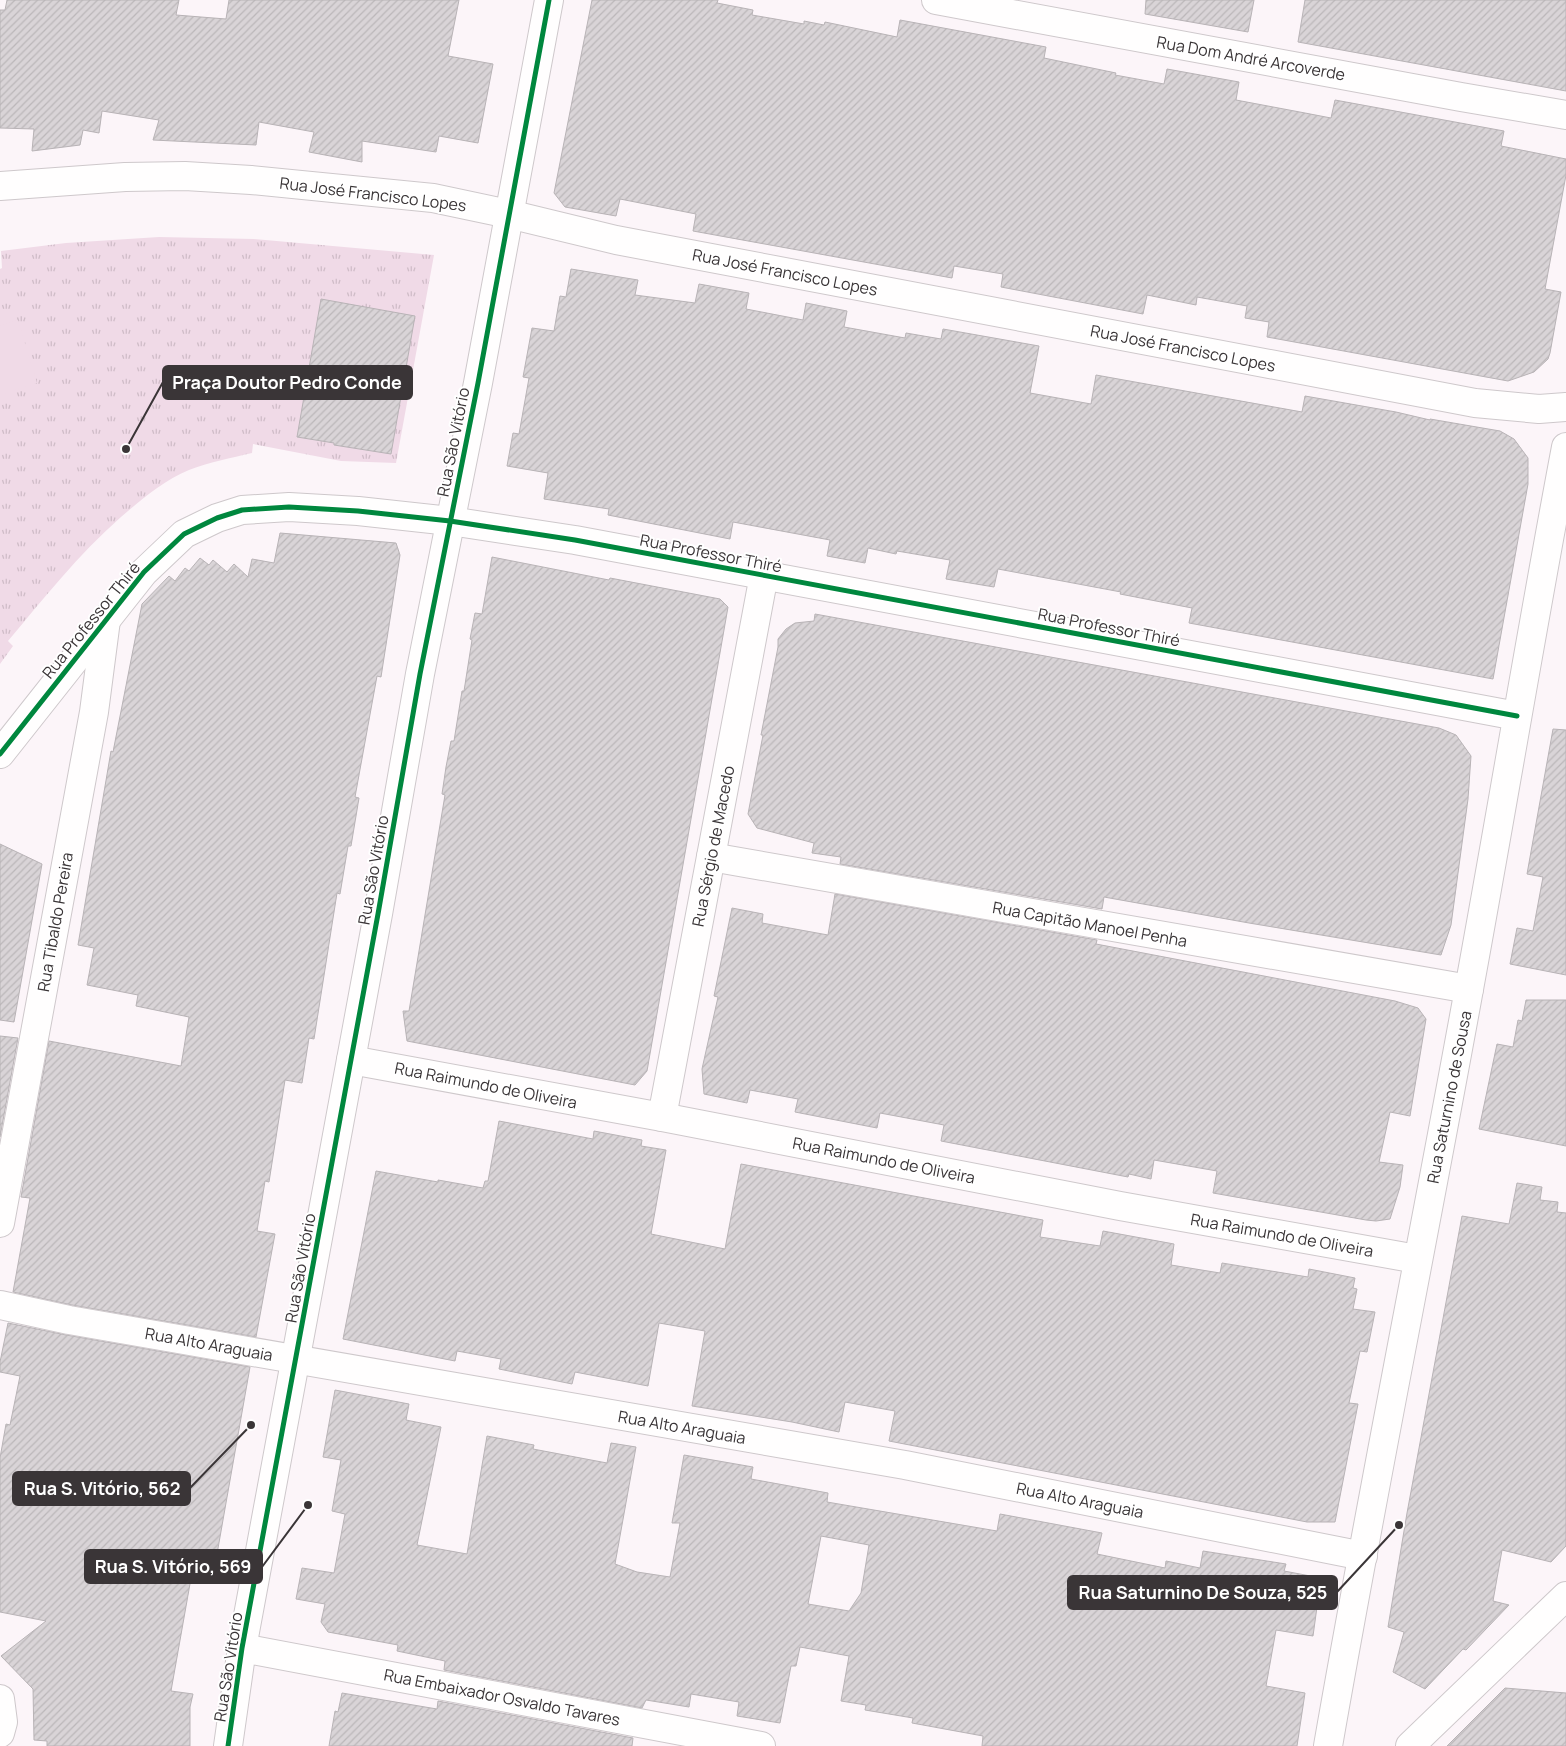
<svg xmlns="http://www.w3.org/2000/svg" width="1566" height="1746" font-family="Manrope,sans-serif">
	<defs>
		<pattern id="grass-tufts" width="24" height="20" patternUnits="userSpaceOnUse" patternTransform="scale(1.25)"><rect width="24" height="20" fill="#f0dae7"/><path d="M3 7l-1-3M5 7V3M7 7l1-3M15 17l-1-3M17 17v-4M19 17l1-3" fill="none" stroke="#cfbcc7"/></pattern>
		<pattern id="building-hatch" width="6" height="6" patternUnits="userSpaceOnUse" patternTransform="scale(1.25)"><rect width="6" height="6" fill="#d9d4d7"/><path d="M-1 1l2-2M0 6l6-6M5 7l2-2" fill="none" stroke="#bbb7b9"/></pattern>
	</defs>
	<rect width="100%" height="100%" fill="#fcf5f9"/>
	<!-- grass -->
	<path fill="url(#grass-tufts)" d="M 159,237 L 254,239 L 434,255 L 396,463 L 341,461 L 253,444 L 252,453 C 231,458 209,462 189,470 C 163,481 142,499 121,517 C 78,555 44,598 8,641 L 13,646 L 0,664 L 0,269 L 2,268 L 1,251 L 66,243 Z"/>
	<!-- garden -->
	<path fill="#f0dae7" d="M 18,320 L 37,383 L 0,395 L 0,326 Z"/>
	<!-- building -->
	<g fill="url(#building-hatch)" stroke="#b8b3b6" fill-rule="evenodd">
		<path d="M 7,0 L 179,0 L 176,15 L 226,19 L 229,0 L 459,0 L 448,56 L 493,64 L 478,143 L 439,136 L 436,152 L 362,141 L 362,162 L 309,152 L 314,132 L 259,122 L 256,145 L 153,140 L 159,120 L 102,111 L 99,133 L 83,130 L 80,145 L 32,151 L 34,129 L 0,128 L 0,10 L 5,10 Z"/>
		<path d="M 592,0 L 718,0 L 717,3 L 753,10 L 752,15 L 804,24 L 804,21 L 824,25 L 825,22 L 897,37 L 900,20 L 1046,47 L 1044,58 L 1116,73 L 1115,75 L 1164,84 L 1167,69 L 1239,82 L 1236,100 L 1305,113 L 1331,118 L 1335,100 L 1504,131 L 1501,146 L 1566,159 L 1566,175 L 1545,289 L 1561,292 L 1550,353 L 1548,359 L 1534,372 L 1508,381 L 1267,337 L 1269,322 L 1245,318 L 1247,306 L 1197,297 L 1196,305 L 1147,295 L 1143,314 L 1001,287 L 1003,274 L 954,266 L 952,278 L 693,231 L 696,214 L 620,199 L 616,216 L 565,207 L 554,193 Z"/>
		<path d="M 1146,0 L 1254,0 L 1248,32 L 1145,14 Z"/>
		<path d="M 1305,0 L 1566,0 L 1566,91 L 1298,42 Z"/>
		<path d="M 571,269 L 638,280 L 635,295 L 695,303 L 699,284 L 749,293 L 746,309 L 803,320 L 806,303 L 847,311 L 844,327 L 905,338 L 906,333 L 941,339 L 943,329 L 1039,346 L 1030,393 L 1091,404 L 1096,375 L 1302,412 L 1305,396 L 1396,412 L 1430,420 L 1430,419 L 1500,431 L 1514,439 L 1528,458 L 1528,484 L 1493,679 L 1189,623 L 1192,608 L 1120,594 L 1121,592 L 998,569 L 994,587 L 946,579 L 950,560 L 897,551 L 896,554 L 868,548 L 865,563 L 827,556 L 830,540 L 733,522 L 730,539 L 608,515 L 609,509 L 544,499 L 548,473 L 507,466 L 513,433 L 519,434 L 529,378 L 523,377 L 532,328 L 554,331 L 560,296 L 566,297 Z"/>
		<path d="M 321,299 L 415,316 L 391,454 L 334,445 L 334,443 L 297,437 Z"/>
		<path d="M 280,533 L 396,543 L 400,555 L 381,677 L 377,676 L 355,797 L 359,798 L 351,846 L 348,846 L 340,894 L 337,893 L 314,1039 L 309,1038 L 302,1083 L 285,1080 L 269,1182 L 265,1181 L 257,1231 L 275,1234 L 256,1337 L 72,1305 L 13,1292 L 30,1198 L 21,1197 L 49,1041 L 181,1066 L 189,1017 L 136,1006 L 138,995 L 87,985 L 94,948 L 78,945 L 111,751 L 113,752 L 142,604 L 169,576 L 175,581 L 185,568 L 189,571 L 200,558 L 209,565 L 213,560 L 227,572 L 234,564 L 248,577 L 252,559 L 274,563 Z"/>
		<path d="M 492,557 L 609,580 L 610,578 L 720,599 L 728,607 L 647,1071 L 635,1085 L 407,1041 L 403,1011 L 409,1011 L 445,795 L 442,794 L 446,767 L 451,741 L 454,741 L 462,691 L 464,691 L 472,640 L 470,639 L 475,613 L 482,614 Z"/>
		<path d="M 815,614 L 1439,728 L 1456,735 L 1471,756 L 1468,799 L 1451,925 L 1441,955 L 1249,923 L 1104,897 L 1102,909 L 840,864 L 841,857 L 812,853 L 814,843 L 757,828 L 748,814 L 763,735 L 761,735 L 778,647 L 778,639 L 786,629 L 795,623 L 814,621 Z"/>
		<path d="M 1553,729 L 1566,730 L 1566,975 L 1510,964 L 1517,928 L 1533,931 L 1543,877 L 1527,874 Z"/>
		<path d="M 0,844 L 42,864 L 14,1022 L 0,1020 Z"/>
		<path d="M 835,894 L 1097,940 L 1096,944 L 1395,1001 L 1418,1008 L 1426,1019 L 1410,1116 L 1390,1112 L 1379,1162 L 1403,1165 L 1400,1187 L 1390,1219 L 1376,1221 L 1366,1220 L 1213,1193 L 1217,1171 L 1154,1160 L 1151,1179 L 1129,1174 L 1128,1177 L 941,1141 L 944,1125 L 880,1113 L 877,1128 L 795,1112 L 798,1099 L 750,1090 L 747,1103 L 704,1094 L 702,1069 L 718,997 L 714,996 L 732,908 L 763,914 L 762,923 L 828,935 Z"/>
		<path d="M 1526,1000 L 1566,1000 L 1566,1146 L 1479,1129 L 1497,1044 L 1513,1047 L 1518,1020 L 1522,1021 Z"/>
		<path d="M 0,1036 L 18,1038 L 0,1137 Z"/>
		<path d="M 499,1121 L 593,1139 L 594,1131 L 642,1140 L 641,1146 L 666,1150 L 651,1234 L 725,1249 L 741,1164 L 1043,1220 L 1040,1237 L 1100,1246 L 1103,1231 L 1174,1244 L 1171,1265 L 1220,1273 L 1222,1263 L 1308,1277 L 1309,1269 L 1355,1278 L 1353,1288 L 1357,1289 L 1353,1309 L 1375,1312 L 1367,1352 L 1360,1351 L 1349,1403 L 1358,1404 L 1335,1522 L 1307,1522 L 889,1441 L 895,1411 L 845,1402 L 839,1432 L 792,1422 L 692,1406 L 705,1331 L 659,1323 L 648,1386 L 575,1372 L 572,1384 L 499,1369 L 501,1359 L 457,1351 L 455,1361 L 343,1339 L 376,1171 L 438,1182 L 438,1180 L 483,1188 L 485,1181 L 488,1181 Z"/>
		<path d="M 1517,1183 L 1542,1187 L 1540,1200 L 1558,1202 L 1557,1212 L 1566,1213 L 1566,1546 L 1551,1562 L 1502,1550 L 1493,1601 L 1509,1605 L 1466,1650 L 1463,1649 L 1425,1689 L 1393,1672 L 1404,1632 L 1388,1627 L 1407,1513 L 1462,1216 L 1509,1224 Z"/>
		<path d="M 8,1323 L 66,1335 L 250,1367 L 217,1554 L 196,1550 L 171,1691 L 193,1694 L 190,1707 L 190,1746 L 47,1746 L 47,1741 L 34,1740 L 33,1689 L 1,1656 L 46,1621 L 0,1612 L 0,1458 L 6,1424 L 10,1425 L 20,1376 L 0,1372 L 0,1362 Z"/>
		<path d="M 335,1390 L 409,1404 L 406,1420 L 441,1427 L 417,1545 L 467,1554 L 487,1436 L 534,1445 L 533,1449 L 607,1463 L 611,1443 L 636,1447 L 615,1564 L 637,1572 L 670,1577 L 680,1523 L 672,1523 L 684,1455 L 753,1467 L 751,1479 L 828,1493 L 827,1502 L 997,1531 L 1000,1514 L 1102,1533 L 1097,1554 L 1165,1568 L 1166,1561 L 1200,1568 L 1203,1551 L 1286,1564 L 1284,1571 L 1321,1578 L 1313,1636 L 1276,1630 L 1266,1686 L 1305,1693 L 1297,1746 L 982,1746 L 983,1736 L 912,1723 L 913,1718 L 865,1710 L 866,1705 L 841,1701 L 849,1656 L 800,1647 L 796,1666 L 791,1666 L 780,1723 L 737,1716 L 739,1702 L 691,1694 L 689,1707 L 646,1700 L 642,1708 L 444,1670 L 445,1661 L 397,1651 L 398,1645 L 328,1632 L 321,1622 L 325,1604 L 296,1599 L 302,1568 L 334,1573 L 345,1514 L 332,1511 L 341,1460 L 323,1457 ZM 821,1536 L 869,1545 L 861,1593 L 849,1611 L 808,1604 Z"/>
		<path d="M 1505,1688 L 1566,1693 L 1566,1746 L 1447,1746 Z"/>
		<path d="M 342,1693 L 437,1709 L 438,1701 L 633,1738 L 632,1746 L 329,1746 L 335,1711 L 338,1712 Z"/>
	</g>
	<g fill="none" stroke-linecap="round" stroke-linejoin="round">
		<defs>
			<g id="minor">
				<path d="M 936,0 L 1461,97 L 1566,115"/>
				<path d="M 0,186 L 125,177 L 185,176 L 251,180 L 433,198 L 509,214 L 616,240 L 1475,403 L 1539,409 L 1566,407"/>
				<path d="M 0,754 L 144,572 L 184,534 L 217,518 L 242,510 L 289,507 L 358,511 L 450,521 L 575,540 L 1517,716"/>
				<path d="M 711,857 L 1469,989"/>
				<path d="M 351,1060 L 662,1117 L 1120,1206 L 1417,1259"/>
				<path d="M 662,1117 L 764,575"/>
				<path d="M 0,1223 L 94,712 L 106,620"/>
				<path d="M 0,1305 L 69,1320 L 905,1465 L 1363,1556"/>
				<path d="M 242,1648 L 761,1746"/>
				<path d="M 0,1699 L 3,1722 L 0,1733"/>
				<path d="M 228,1746 L 242,1648 L 378,914 L 420,674 L 478,383 L 549,0"/>
				<path d="M 1328,1746 C 1372,1493 1423,1242 1469,989 C 1502,809 1532,627 1566,447"/>
				<path d="M 1410,1746 L 1566,1596"/>
			</g>
		</defs>
		<!-- minor casing -->
		<use href="#minor" stroke="#cec8cb" stroke-width="30"/>
		<!-- minor -->
		<use href="#minor" stroke="#fffefe" stroke-width="28"/>
		<defs>
			<g id="cycleway">
				<path d="M 0,754 L 144,572 L 184,534 L 217,518 L 242,510 L 289,507 L 358,511 L 450,521 L 575,540 L 1517,716"/>
				<path d="M 228,1746 L 242,1648 L 378,914 L 420,674 L 478,383 L 549,0"/>
			</g>
		</defs>
		<!-- cycleway casing -->
		<use href="#cycleway" stroke="#fff" stroke-width="8"/>
		<!-- cycleway -->
		<use href="#cycleway" stroke="#00873e" stroke-width="5"/>
	</g>
	<g text-anchor="middle" dominant-baseline="central" stroke-width="4" stroke-linejoin="round" paint-order="stroke">
		<!-- street labels -->
		<g font-size="16" fill="#3a3537" stroke="#fff">
			<text transform="translate(1251 58) rotate(10)">Rua Dom André Arcoverde</text>
			<text transform="translate(373 194) rotate(7)">Rua José Francisco Lopes</text>
			<text transform="translate(785 272) rotate(11)">Rua José Francisco Lopes</text>
			<text transform="translate(1183 348) rotate(11)">Rua José Francisco Lopes</text>
			<text transform="translate(453 442) rotate(-79)">Rua São Vitório</text>
			<text transform="translate(711 553) rotate(11)">Rua Professor Thiré</text>
			<text transform="translate(91 620) rotate(-51)">Rua Professor Thiré</text>
			<text transform="translate(1109 627) rotate(11)">Rua Professor Thiré</text>
			<text transform="translate(713 846) rotate(-79)">Rua Sérgio de Macedo</text>
			<text transform="translate(373 870) rotate(-80)">Rua São Vitório</text>
			<text transform="translate(55 922) rotate(-80)">Rua Tibaldo Pereira</text>
			<text transform="translate(1090 924) rotate(10)">Rua Capitão Manoel Penha</text>
			<text transform="translate(486 1085) rotate(11)">Rua Raimundo de Oliveira</text>
			<text transform="translate(1449 1097) rotate(-79)">Rua Saturnino de Sousa</text>
			<text transform="translate(884 1160) rotate(11)">Rua Raimundo de Oliveira</text>
			<text transform="translate(1282 1235) rotate(10)">Rua Raimundo de Oliveira</text>
			<text transform="translate(300 1268) rotate(-80)">Rua São Vitório</text>
			<text transform="translate(209 1344) rotate(10)">Rua Alto Araguaia</text>
			<text transform="translate(682 1427) rotate(10)">Rua Alto Araguaia</text>
			<text transform="translate(1080 1500) rotate(11)">Rua Alto Araguaia</text>
			<text transform="translate(228 1667) rotate(-81)">Rua São Vitório</text>
			<text transform="translate(502 1697) rotate(11)">Rua Embaixador Osvaldo Tavares</text>
		</g>
	</g>
	<!-- callouts -->
	<path fill="none" stroke="#3a3537" stroke-width="2" d="M126 449L163 382M251 1425L190 1488M308 1505L262 1567M1399 1525L1337 1592"/>
	<g fill="#3a3537" stroke="#fff" stroke-width="2">
		<circle cx="126" cy="449" r="5"/>
		<circle cx="251" cy="1425" r="5"/>
		<circle cx="308" cy="1505" r="5"/>
		<circle cx="1399" cy="1525" r="5"/>
	</g>
	<g fill="#3a3537" stroke="#3a3537" stroke-width="2">
		<rect x="163" y="366" width="249" height="33" rx="5"/>
		<rect x="13" y="1472" width="177" height="33" rx="5"/>
		<rect x="85" y="1550" width="177" height="33" rx="5"/>
		<rect x="1068" y="1576" width="269" height="33" rx="5"/>
	</g>
	<g font-size="18" text-anchor="middle" font-weight="bold" fill="#fff">
		<text x="287" y="389">Praça Doutor Pedro Conde</text>
		<text x="102" y="1495">Rua S. Vitório, 562</text>
		<text x="173" y="1573">Rua S. Vitório, 569</text>
		<text x="1203" y="1599">Rua Saturnino De Souza, 525</text>
	</g>
</svg>
